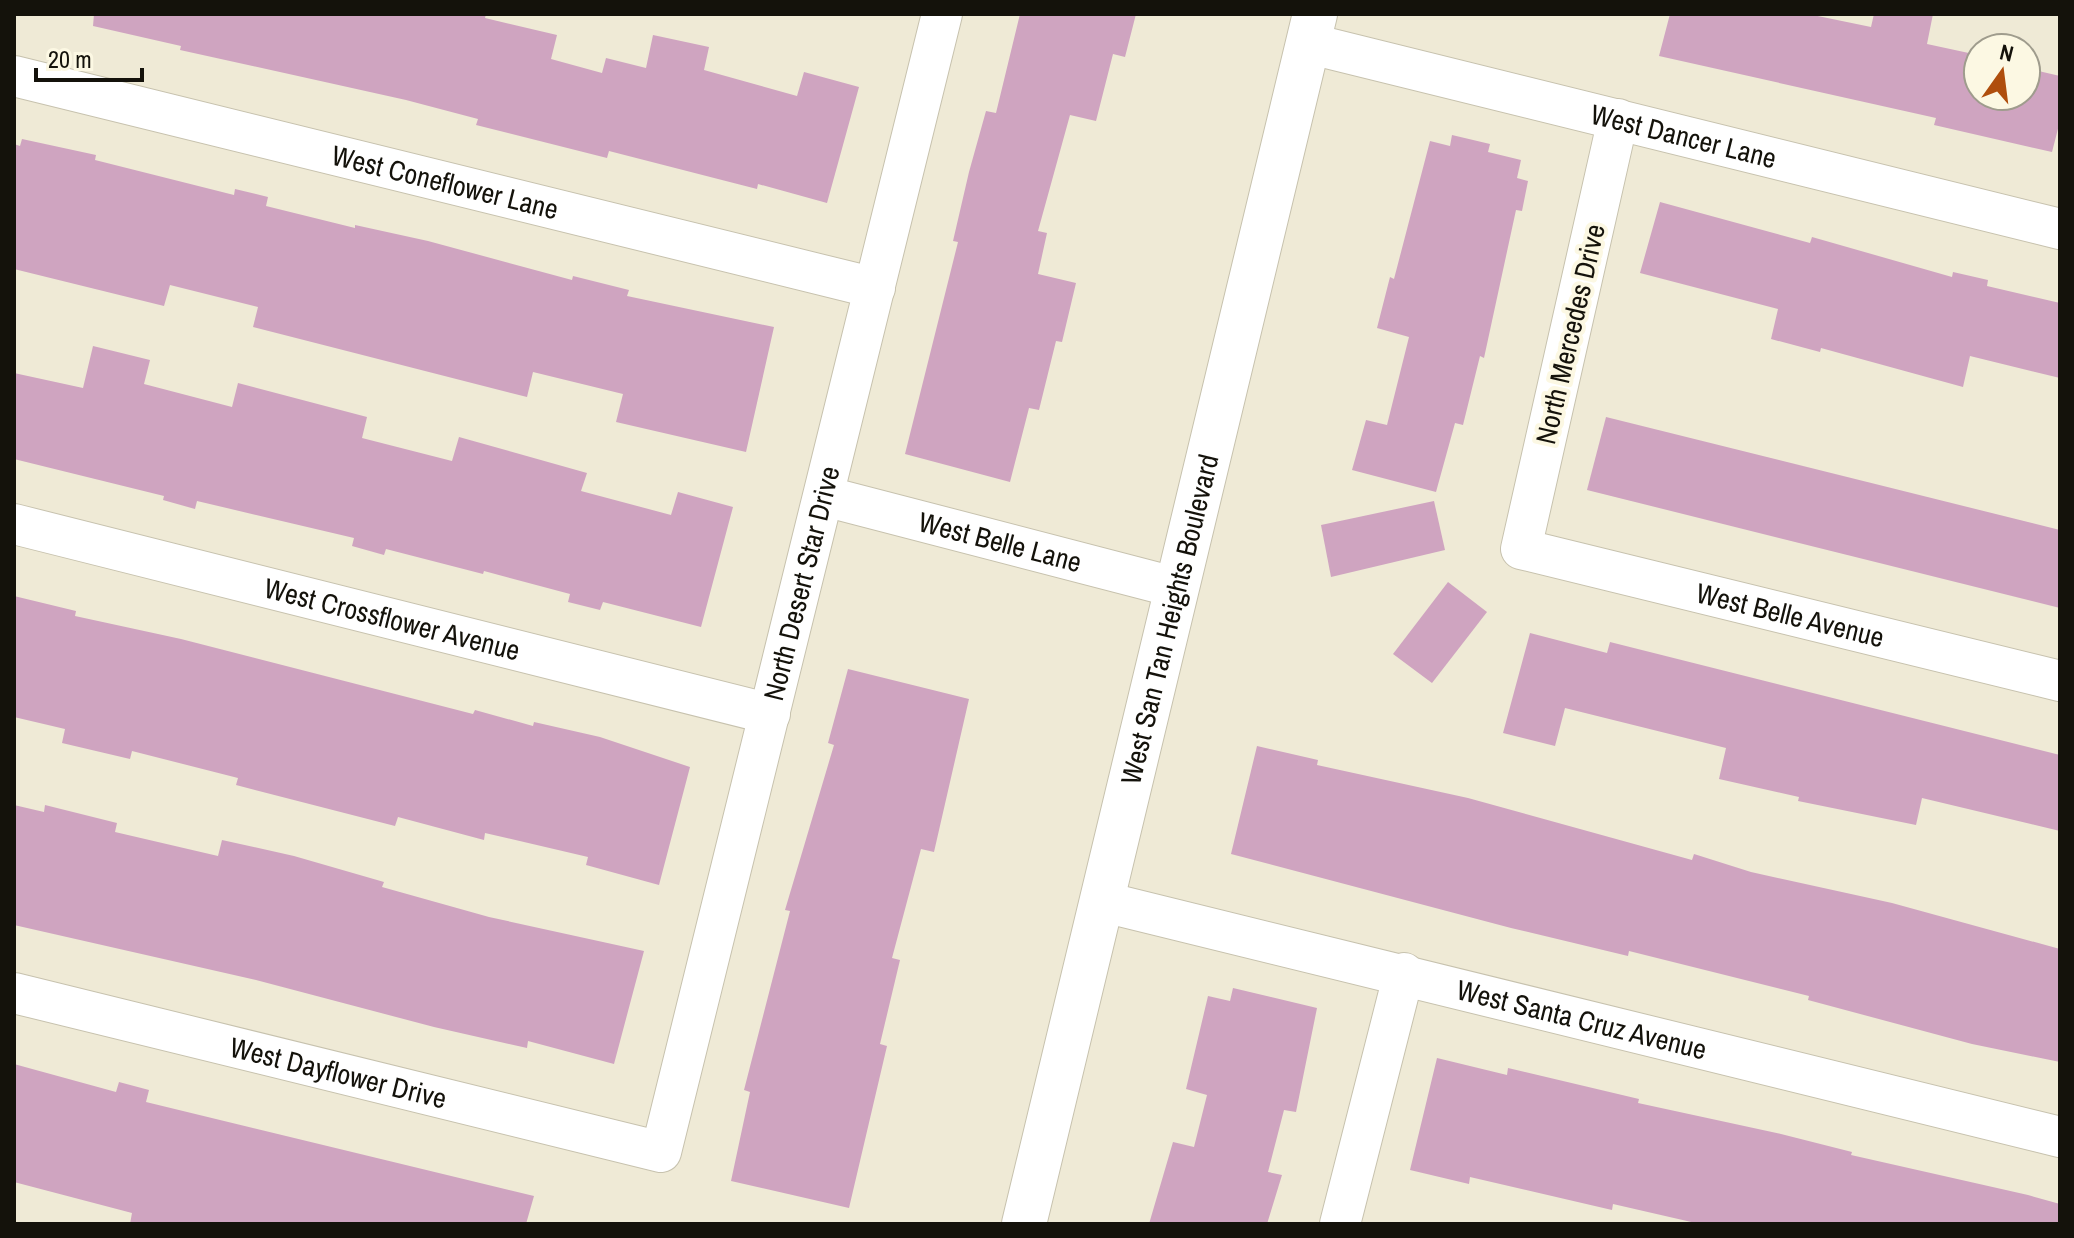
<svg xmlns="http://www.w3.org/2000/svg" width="2074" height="1238" font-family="'Archivo Narrow',sans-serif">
	<rect width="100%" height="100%" fill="#efead6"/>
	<!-- building -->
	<g fill="#cfa4c0">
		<path d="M 94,14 L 486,14 L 485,18 L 557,35 L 551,59 L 602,73 L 606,58 L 646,68 L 653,35 L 709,47 L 704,70 L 797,96 L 804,72 L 859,87 L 827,203 L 758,184 L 757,189 L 609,151 L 607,158 L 476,125 L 478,119 L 406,100 L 180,50 L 181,46 L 93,26 Z"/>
		<path d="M 1020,14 L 1136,14 L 1125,57 L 1113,54 L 1096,121 L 1070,115 L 1038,231 L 1047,233 L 1038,274 L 1076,283 L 1062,342 L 1056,341 L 1039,410 L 1029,408 L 1010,482 L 905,454 L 958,242 L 953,241 L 969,172 L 986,111 L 996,113 Z"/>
		<path d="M 1670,14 L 1808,14 L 1871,27 L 1874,14 L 1933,14 L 1927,44 L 1978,55 L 1978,96 L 2026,96 L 2026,68 L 2060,76 L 2060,121 L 2052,152 L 1934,125 L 1936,118 L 1659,56 Z"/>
		<path d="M 1452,135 L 1490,144 L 1488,152 L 1521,160 L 1517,178 L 1528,181 L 1522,211 L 1516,210 L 1484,358 L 1480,356 L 1463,425 L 1455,423 L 1436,492 L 1352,470 L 1366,420 L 1387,425 L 1409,337 L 1377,328 L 1390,277 L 1394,279 L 1430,141 L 1450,146 Z"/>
		<path d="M 22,139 L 96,155 L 95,160 L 234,195 L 235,189 L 268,197 L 266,206 L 355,228 L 355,225 L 428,241 L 572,280 L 573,276 L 629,290 L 627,296 L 774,327 L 746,452 L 616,422 L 623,394 L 533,372 L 527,397 L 253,327 L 258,307 L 170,285 L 164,306 L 14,269 L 14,144 L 20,146 Z"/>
		<path d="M 1660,202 L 1810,243 L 1812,237 L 1952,277 L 1953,272 L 1988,280 L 1987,286 L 2060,303 L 2060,378 L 1970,356 L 1963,387 L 1821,348 L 1820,352 L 1771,339 L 1778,309 L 1640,273 Z"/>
		<path d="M 93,346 L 150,360 L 144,384 L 232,407 L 238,383 L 367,417 L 362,438 L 452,461 L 459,437 L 587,473 L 581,491 L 671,515 L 678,492 L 733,507 L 701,627 L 603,602 L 600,610 L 568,602 L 570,594 L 484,571 L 483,574 L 386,549 L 384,555 L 352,546 L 354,538 L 197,501 L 195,509 L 163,500 L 164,496 L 14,459 L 14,373 L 83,388 Z"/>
		<path d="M 1606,417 L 2060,530 L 2060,608 L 1587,490 Z"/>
		<path d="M 1434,501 L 1445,550 L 1331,577 L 1321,525 Z"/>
		<path d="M 1448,582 L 1487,612 L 1432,683 L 1393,654 Z"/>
		<path d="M 14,596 L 76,611 L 75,616 L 181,639 L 473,714 L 475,710 L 533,726 L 534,722 L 600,737 L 690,767 L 659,885 L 586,865 L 588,857 L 485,833 L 484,840 L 398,817 L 395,826 L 236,785 L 238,778 L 132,751 L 130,759 L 62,743 L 65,729 L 14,717 Z"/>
		<path d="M 1530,633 L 1607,653 L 1610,642 L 2060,755 L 2060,831 L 1922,798 L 1916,825 L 1798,801 L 1799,797 L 1719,779 L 1726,748 L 1565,708 L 1555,746 L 1503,733 Z"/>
		<path d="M 848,669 L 969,699 L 934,852 L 921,849 L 892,958 L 900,960 L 880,1044 L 887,1046 L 849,1208 L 731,1181 L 750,1092 L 744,1090 L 790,911 L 785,910 L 834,745 L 828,743 Z"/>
		<path d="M 1257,746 L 1318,760 L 1317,765 L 1468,798 L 1692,860 L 1694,854 L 1751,872 L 1892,903 L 2060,949 L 2060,1062 L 1972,1044 L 1808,1000 L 1809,996 L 1629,951 L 1628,956 L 1511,928 L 1231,854 Z"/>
		<path d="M 14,805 L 44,812 L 45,805 L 117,823 L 115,832 L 218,856 L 222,840 L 294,856 L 384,882 L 382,887 L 489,917 L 644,951 L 614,1064 L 528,1041 L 527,1048 L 434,1027 L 256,980 L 14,925 Z"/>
		<path d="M 1233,988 L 1317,1008 L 1296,1112 L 1284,1110 L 1268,1172 L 1282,1175 L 1267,1224 L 1149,1224 L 1173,1142 L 1194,1147 L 1207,1095 L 1186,1089 L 1208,996 L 1230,1001 Z"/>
		<path d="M 1437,1058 L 1507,1075 L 1508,1068 L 1639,1099 L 1638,1103 L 1781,1134 L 1852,1152 L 1851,1155 L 2028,1195 L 2060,1204 L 2060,1224 L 1700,1224 L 1613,1204 L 1612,1210 L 1470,1177 L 1469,1184 L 1410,1170 Z"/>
		<path d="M 14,1064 L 116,1092 L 119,1082 L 149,1090 L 146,1102 L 534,1196 L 526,1224 L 130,1224 L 132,1213 L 14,1182 Z"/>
	</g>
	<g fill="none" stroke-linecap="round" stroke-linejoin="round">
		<defs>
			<g id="street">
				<path id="s1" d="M 1307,43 L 2060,229"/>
				<path id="s2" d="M 14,76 L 875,288"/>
				<path id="s3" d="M 1618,119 L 1521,549 L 2060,681"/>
				<path id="s4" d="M 824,496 L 1178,588"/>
				<path id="s5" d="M 14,524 L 770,714"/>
				<path id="s6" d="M 1104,902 L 2060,1137"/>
				<path id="s7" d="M 14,993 L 661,1152 L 942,14"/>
				<path d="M 1340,1224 L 1404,973"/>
			</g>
			<g id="secondary">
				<path id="s8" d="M 1024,1224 L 1315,14"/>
			</g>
		</defs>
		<!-- street casing -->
		<use href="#street" stroke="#c7c2ae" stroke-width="42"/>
		<!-- secondary casing -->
		<use href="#secondary" stroke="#c7c2ae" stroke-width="46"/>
		<!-- street -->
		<use href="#street" stroke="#fff" stroke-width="40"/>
		<!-- secondary -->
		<use href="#secondary" stroke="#fff" stroke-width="44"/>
	</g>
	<g text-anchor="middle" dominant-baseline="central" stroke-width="8" stroke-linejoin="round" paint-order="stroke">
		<!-- street labels -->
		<g font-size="28" fill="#14120b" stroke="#fcf8e3">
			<text stroke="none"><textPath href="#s1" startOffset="388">West Dancer Lane</textPath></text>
			<text stroke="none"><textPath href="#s2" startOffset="444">West Coneflower Lane</textPath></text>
			<text transform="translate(1570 334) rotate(-77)">North Mercedes Drive</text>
			<text stroke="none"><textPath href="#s4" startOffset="182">West Belle Lane</textPath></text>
			<text stroke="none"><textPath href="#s7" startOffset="1252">North Desert Star Drive</textPath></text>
			<text stroke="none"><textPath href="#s3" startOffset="718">West Belle Avenue</textPath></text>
			<text stroke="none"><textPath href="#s5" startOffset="390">West Crossflower Avenue</textPath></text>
			<text stroke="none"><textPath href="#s8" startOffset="622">West San Tan Heights Boulevard</textPath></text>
			<text stroke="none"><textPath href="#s6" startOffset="492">West Santa Cruz Avenue</textPath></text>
			<text stroke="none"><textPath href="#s7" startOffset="334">West Dayflower Drive</textPath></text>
		</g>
	</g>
	<!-- border -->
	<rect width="2074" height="1238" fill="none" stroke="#14120b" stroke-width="32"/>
	<!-- north arrow -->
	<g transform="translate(2002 72) rotate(14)"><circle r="38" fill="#fcf8e3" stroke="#9f9c8d" stroke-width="2"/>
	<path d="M0-6L14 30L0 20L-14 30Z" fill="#af4e0d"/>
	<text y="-12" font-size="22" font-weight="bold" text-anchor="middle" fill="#14120b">N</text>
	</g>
	<!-- scale -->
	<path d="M36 68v12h106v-12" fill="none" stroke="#14120b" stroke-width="4"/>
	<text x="48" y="68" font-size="24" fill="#14120b" stroke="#fcf8e3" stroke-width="6" paint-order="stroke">20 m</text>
</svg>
